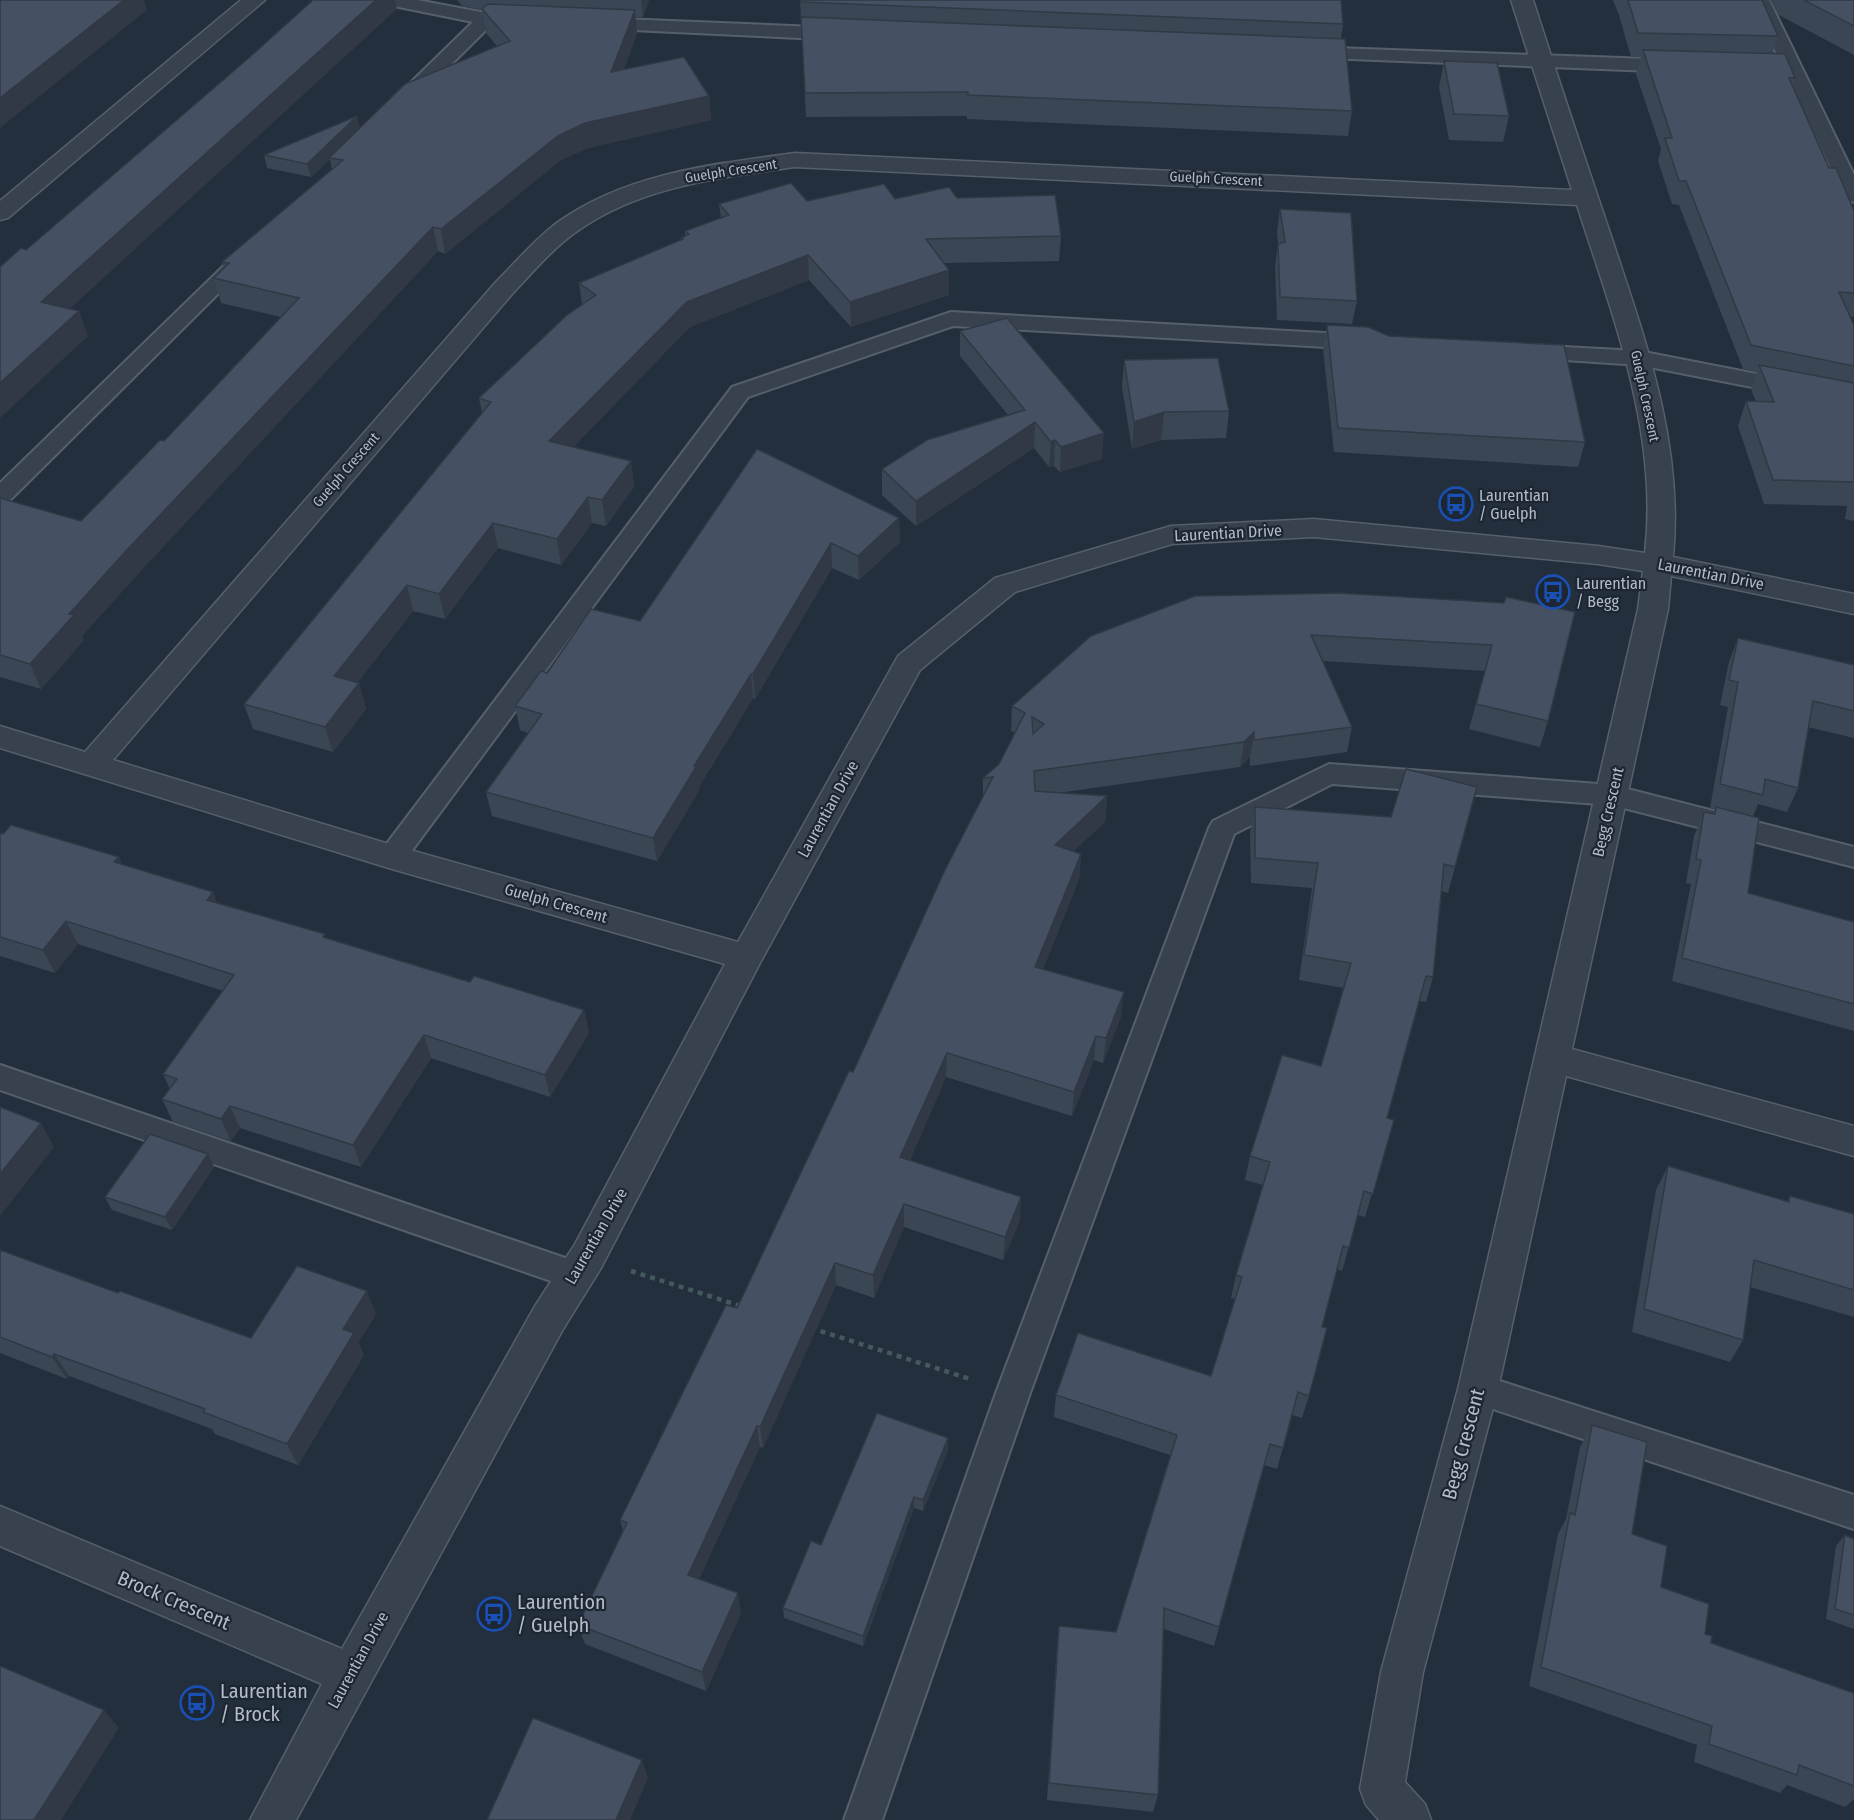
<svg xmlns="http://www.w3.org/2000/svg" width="1854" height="1820" font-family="'Fira Sans Condensed',sans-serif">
	<rect width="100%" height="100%" fill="#242f3e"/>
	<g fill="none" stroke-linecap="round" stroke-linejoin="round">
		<defs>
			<g id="lane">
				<path d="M 380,0 L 417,0 L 486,13 L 521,15 L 530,21 L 521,27 L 491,25 L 411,104 L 404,106 L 394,100 L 397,96 L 473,22 L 389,5 Z"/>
				<path d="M 1751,0 L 1769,0 L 1854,175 L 1854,202 L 1847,200 L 1844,196 Z"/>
				<path d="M 597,18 L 841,28 L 850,34 L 841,40 L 590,28 L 588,24 L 590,20 Z"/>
				<path d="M 1307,47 L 1678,60 L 1687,66 L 1678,72 L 1300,57 L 1298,53 Z"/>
				<path d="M 243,252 L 250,254 L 254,258 L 250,262 L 8,502 L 0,505 L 0,483 L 236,254 Z"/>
				<path d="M 951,312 L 1361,335 L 1369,337 L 1372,342 L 1369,347 L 1361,349 L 953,326 L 748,397 L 402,864 L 392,867 L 382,864 L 378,857 L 382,850 L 732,387 Z"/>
				<path d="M 1527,345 L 1639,351 L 1854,393 L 1854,407 L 1639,365 L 1519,357 L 1516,352 L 1519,347 Z"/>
				<path d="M 1329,764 L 1612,785 L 1854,847 L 1854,867 L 1612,805 L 1332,784 L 1234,834 L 1030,1393 L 882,1820 L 844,1820 L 996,1393 L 1209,828 L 1213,821 Z"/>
				<path d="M 0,1065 L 574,1261 L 586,1265 L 590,1275 L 586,1285 L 574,1289 L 0,1090 Z"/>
				<path d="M 1478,1374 L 1854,1495 L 1854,1529 L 1466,1400 L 1461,1389 L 1466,1378 Z"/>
			</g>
			<g id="street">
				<path d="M 241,0 L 265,0 L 8,218 L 0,220 L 0,201 Z"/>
				<path d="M 1511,0 L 1533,0 C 1558,78 1584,156 1610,233 C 1645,339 1684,444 1673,557 L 1854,594 L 1854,614 L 1671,576 L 1668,609 L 1572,1049 L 1854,1126 L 1854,1156 L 1566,1076 L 1498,1389 L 1423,1672 L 1405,1782 L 1425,1804 L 1431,1820 L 1379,1820 L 1366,1805 L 1360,1789 L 1381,1672 L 1458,1389 L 1638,609 L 1643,571 L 1598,564 L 1314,537 L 1172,544 L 1015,592 L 920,670 L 760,963 L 601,1268 L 562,1331 L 296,1820 L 250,1820 L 322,1684 L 0,1546 L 0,1506 L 342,1649 L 535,1306 L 575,1244 L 725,964 L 392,869 L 0,748 L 0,726 L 85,752 L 495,283 C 516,262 535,239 558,222 C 627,173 714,164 795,153 L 1572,190 ZM 795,167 L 1577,205 C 1613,317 1659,433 1645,553 L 1598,546 L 1314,519 L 1171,526 L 995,578 L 898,656 L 738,942 L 392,845 L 113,760 L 513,293 C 533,272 552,249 576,232 C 640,186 719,178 795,167 Z"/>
			</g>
		</defs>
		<!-- lane casing -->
		<use href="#lane" stroke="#565f6c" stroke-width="4"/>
		<!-- street casing -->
		<use href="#street" stroke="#565f6c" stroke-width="3"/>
		<!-- path -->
		<g stroke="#44595c" stroke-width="4.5" stroke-dasharray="5 5" stroke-linecap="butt">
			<path d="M 631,1271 L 741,1306"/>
			<path d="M 811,1328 L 970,1379"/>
		</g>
		<!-- lane -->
		<use href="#lane" fill="#38414e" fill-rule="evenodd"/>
		<!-- street -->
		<use href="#street" fill="#38414e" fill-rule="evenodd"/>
	</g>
	<!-- wall -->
	<g fill="#3b4654">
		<path d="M 457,0 L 649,0 L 643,17 L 635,17 L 637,33 L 624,69 L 709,96 L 711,120 L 588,148 L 561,160 L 445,254 L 438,251 L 135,577 L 82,636 L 84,640 L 41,689 L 0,677 L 0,498 L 81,521 L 164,441 L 281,317 L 221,303 L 214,278 L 224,268 L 222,262 L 332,170 L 330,159 L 311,177 L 267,168 L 264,155 L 357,116 L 359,128 L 497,46 L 486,33 L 482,10 L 462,6 Z"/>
		<path d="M 800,0 L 1343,24 L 1341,39 L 1352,111 L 1348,136 L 967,119 L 967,116 L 806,117 Z"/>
		<path d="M 1613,0 L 1762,0 L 1778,36 L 1772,54 L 1795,78 L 1793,87 L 1829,168 L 1854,211 L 1854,317 L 1850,317 L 1854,366 L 1854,521 L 1845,519 L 1847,506 L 1764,504 L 1738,426 L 1746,401 L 1756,402 L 1751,389 L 1757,372 L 1743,369 L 1679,205 L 1672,204 L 1658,161 L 1661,149 L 1636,74 L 1641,57 L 1631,57 L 1619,15 Z"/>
		<path d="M 1770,0 L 1854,0 L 1854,55 L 1779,15 Z"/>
		<path d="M 1444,61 L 1509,116 L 1503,142 L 1449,140 L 1439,87 Z"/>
		<path d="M 957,198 L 1061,236 L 1059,261 L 944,263 L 949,295 L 851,327 L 809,280 L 690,327 L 573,447 L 631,461 L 634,487 L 606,526 L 592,523 L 561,565 L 498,548 L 445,619 L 413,611 L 357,683 L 359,683 L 366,709 L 333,752 L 253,729 L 244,704 L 482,413 L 479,398 L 582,304 L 579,283 L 681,240 L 681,238 L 685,236 L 685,231 L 721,218 L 719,204 L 807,201 Z"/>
		<path d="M 1280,209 L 1357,301 L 1352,324 L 1277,320 L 1275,267 L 1278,244 L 1277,232 Z"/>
		<path d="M 1327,325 L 1585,442 L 1578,467 L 1334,452 L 1323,349 Z"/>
		<path d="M 960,331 L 1102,459 L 1060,472 L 1054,466 L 1049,467 L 1034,448 L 916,526 L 882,495 L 882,469 L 1008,415 L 960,356 Z"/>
		<path d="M 1124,360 L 1229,411 L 1226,438 L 1161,440 L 1132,449 L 1122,387 Z"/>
		<path d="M 757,449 L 899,518 L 900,542 L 859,580 L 832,568 L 755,699 L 753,698 L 699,787 L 699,791 L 657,861 L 492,816 L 486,792 L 528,733 L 520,730 L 515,706 L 547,673 L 640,621 Z"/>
		<path d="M 1504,603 L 1548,721 L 1540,747 L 1469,729 L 1485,671 L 1323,661 L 1352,727 L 1347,752 L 1250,766 L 1250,757 L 1240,767 L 1058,793 L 1107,796 L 1105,822 L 1073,851 L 1081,854 L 1079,879 L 1043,969 L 1121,1016 L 1103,1063 L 1094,1060 L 1072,1116 L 946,1077 L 910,1160 L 1020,1220 L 1003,1260 L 904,1227 L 874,1298 L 836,1285 L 763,1448 L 760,1447 L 699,1579 L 741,1613 L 706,1691 L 585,1644 L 578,1625 L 623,1531 L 620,1520 L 737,1308 L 853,1072 L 983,797 L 983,778 L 999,764 L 1015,733 L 1011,731 L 1012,706 L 1091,636 Z"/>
		<path d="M 1738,638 L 1854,665 L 1854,738 L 1808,727 L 1798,788 L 1787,812 L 1758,804 L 1753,817 L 1748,893 L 1854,922 L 1854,1031 L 1672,981 L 1691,884 L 1686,883 L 1694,836 L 1704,812 L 1713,814 L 1715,809 L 1710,808 L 1728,707 L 1720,705 L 1729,662 Z"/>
		<path d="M 1255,807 L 1455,867 L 1448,893 L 1441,891 L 1433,977 L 1426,1002 L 1419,1001 L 1387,1118 L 1394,1120 L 1365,1217 L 1358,1215 L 1342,1271 L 1337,1269 L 1322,1327 L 1309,1396 L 1302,1418 L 1292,1415 L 1277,1469 L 1264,1465 L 1214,1646 L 1164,1629 L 1158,1795 L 1153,1812 L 1047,1800 L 1057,1645 L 1059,1626 L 1116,1632 L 1170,1455 L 1054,1417 L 1056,1395 L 1211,1376 L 1235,1299 L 1231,1298 L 1236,1275 L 1263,1185 L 1245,1180 L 1250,1156 L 1321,1066 L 1344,988 L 1299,980 L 1312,888 L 1251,883 L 1250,833 Z"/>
		<path d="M 0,833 L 119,857 L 122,865 L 217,903 L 327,939 L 470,982 L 584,1010 L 589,1033 L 550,1097 L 431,1058 L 361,1167 L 240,1128 L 231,1141 L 173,1122 L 162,1099 L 170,1089 L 163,1074 L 223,991 L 78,944 L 55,973 L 0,956 Z"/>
		<path d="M 208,1154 L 214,1167 L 172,1230 L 112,1210 L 105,1197 Z"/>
		<path d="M 1668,1166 L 1787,1201 L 1790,1196 L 1854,1214 L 1854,1317 L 1750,1287 L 1743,1340 L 1730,1362 L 1632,1332 L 1656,1190 Z"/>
		<path d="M 0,1250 L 118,1293 L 251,1338 L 376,1314 L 358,1343 L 364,1355 L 298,1465 L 215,1434 L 212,1429 L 69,1376 L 67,1379 L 0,1353 Z"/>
		<path d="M 1592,1425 L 1632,1534 L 1661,1587 L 1705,1634 L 1711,1643 L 1854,1693 L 1854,1799 L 1845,1807 L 1787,1785 L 1780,1793 L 1694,1762 L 1697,1745 L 1529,1686 L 1558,1534 L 1566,1519 L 1580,1447 Z"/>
		<path d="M 948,1450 L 923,1511 L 914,1508 L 863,1646 L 784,1618 L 783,1608 L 821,1545 Z"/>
		<path d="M 1845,1535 L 1854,1539 L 1854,1629 L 1826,1619 L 1836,1546 Z"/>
	</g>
	<!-- shaded-wall -->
	<g fill="#303945">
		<path d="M 124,0 L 144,0 L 147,10 L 0,128 L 0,98 Z"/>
		<path d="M 376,0 L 395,0 L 397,9 L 50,327 L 41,302 Z"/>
		<path d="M 641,0 L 649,0 L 643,17 Z"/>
		<path d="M 635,10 L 637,33 L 614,96 L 611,72 Z"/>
		<path d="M 709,96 L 711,120 L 588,148 L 561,160 L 445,254 L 441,229 L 558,136 L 585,123 Z"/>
		<path d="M 357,116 L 360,129 L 311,177 L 307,164 Z"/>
		<path d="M 433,227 L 438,251 L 135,577 L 82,636 L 84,640 L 41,689 L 30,664 L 69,614 L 125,552 Z"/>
		<path d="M 808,255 L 809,280 L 690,327 L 554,466 L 549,441 L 687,302 Z"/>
		<path d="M 949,270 L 949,295 L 851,327 L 850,302 Z"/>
		<path d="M 79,311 L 88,336 L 0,418 L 0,383 Z"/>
		<path d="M 1164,412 L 1161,440 L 1132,449 L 1134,422 Z"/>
		<path d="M 1035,422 L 1034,448 L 916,526 L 916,501 Z"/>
		<path d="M 1104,433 L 1102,459 L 1060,472 L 1061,447 Z"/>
		<path d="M 1055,440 L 1054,466 L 1049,467 L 1051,442 Z"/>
		<path d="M 631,461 L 634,487 L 606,526 L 602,500 Z"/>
		<path d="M 588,497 L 592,523 L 561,565 L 557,539 Z"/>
		<path d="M 899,518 L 900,542 L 859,580 L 858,556 Z"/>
		<path d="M 493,523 L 498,548 L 445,619 L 439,594 Z"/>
		<path d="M 831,543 L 832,568 L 755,699 L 753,674 Z"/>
		<path d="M 407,585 L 413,611 L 342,702 L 334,676 Z"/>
		<path d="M 751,674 L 753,698 L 699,787 L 699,791 L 657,861 L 653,838 L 694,766 Z"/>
		<path d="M 359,683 L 366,709 L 333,752 L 325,727 Z"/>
		<path d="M 1254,732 L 1250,757 L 1240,767 L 1244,742 Z"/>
		<path d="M 1107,796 L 1105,822 L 1053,870 L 1055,845 Z"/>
		<path d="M 1081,854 L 1079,879 L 1034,991 L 1035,967 Z"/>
		<path d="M 119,857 L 129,880 L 114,862 Z"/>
		<path d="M 213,892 L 222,916 L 207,900 Z"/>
		<path d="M 66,921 L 78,944 L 55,973 L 43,950 Z"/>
		<path d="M 1124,992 L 1121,1016 L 1103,1063 L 1106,1038 Z"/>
		<path d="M 584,1010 L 589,1033 L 550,1097 L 545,1075 Z"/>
		<path d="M 424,1035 L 431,1058 L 361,1167 L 353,1145 Z"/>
		<path d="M 1096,1036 L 1094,1060 L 1072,1116 L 1074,1092 Z"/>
		<path d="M 947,1053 L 946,1077 L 901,1181 L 900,1157 Z"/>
		<path d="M 230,1106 L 240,1128 L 231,1141 L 221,1119 Z"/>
		<path d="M 41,1123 L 54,1147 L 0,1216 L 0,1174 Z"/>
		<path d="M 208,1154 L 214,1167 L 172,1230 L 165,1217 Z"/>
		<path d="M 1021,1197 L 1020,1220 L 1003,1260 L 1005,1237 Z"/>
		<path d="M 904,1204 L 904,1227 L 874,1298 L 873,1275 Z"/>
		<path d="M 835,1263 L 836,1285 L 763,1448 L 760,1427 Z"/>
		<path d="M 367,1291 L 376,1314 L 358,1343 L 364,1355 L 298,1465 L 287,1444 L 343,1329 Z"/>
		<path d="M 54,1354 L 69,1376 L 67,1379 L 52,1357 Z"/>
		<path d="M 757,1426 L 760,1447 L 692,1594 L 688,1575 Z"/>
		<path d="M 948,1438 L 948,1450 L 923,1511 L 923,1500 Z"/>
		<path d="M 914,1497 L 914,1508 L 863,1646 L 863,1636 Z"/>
		<path d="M 738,1593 L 741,1613 L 706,1691 L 702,1672 Z"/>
		<path d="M 104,1710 L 119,1728 L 61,1820 L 34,1820 Z"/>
		<path d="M 642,1760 L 648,1778 L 630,1820 L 616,1820 Z"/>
	</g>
	<!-- building -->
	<g fill="#455162" stroke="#303945" stroke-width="1.5" fill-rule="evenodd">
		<path d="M 0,0 L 124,0 L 0,98 Z"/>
		<path d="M 313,0 L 376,0 L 41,302 L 79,311 L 0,383 L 0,267 L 21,248 L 26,250 L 251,56 Z"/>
		<path d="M 800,0 L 1341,0 L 1343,24 L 801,2 Z"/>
		<path d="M 1628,0 L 1762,0 L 1778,36 L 1638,33 Z"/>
		<path d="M 1804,0 L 1854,0 L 1854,26 Z"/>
		<path d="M 488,4 L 635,10 L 611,72 L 684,57 L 709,96 L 585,123 L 558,136 L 441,229 L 433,227 L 125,552 L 69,614 L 74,615 L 30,664 L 0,655 L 0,498 L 81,521 L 160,440 L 164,441 L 299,298 L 214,278 L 229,263 L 222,262 L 343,160 L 329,158 L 405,84 L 510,41 L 482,9 Z"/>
		<path d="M 801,17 L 1345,39 L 1352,111 L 968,95 L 968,92 L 805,93 Z"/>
		<path d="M 1643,50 L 1785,54 L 1795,78 L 1789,78 L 1829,168 L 1836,168 L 1854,211 L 1854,293 L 1839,292 L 1854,325 L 1854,366 L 1751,345 L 1686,181 L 1679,181 L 1665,138 L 1672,138 Z"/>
		<path d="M 1444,61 L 1497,63 L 1509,116 L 1454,114 Z"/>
		<path d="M 357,116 L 307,164 L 264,155 Z"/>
		<path d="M 791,183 L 807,201 L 884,184 L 895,199 L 949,187 L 957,198 L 1055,195 L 1061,236 L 926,239 L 949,270 L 850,302 L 808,255 L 687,302 L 549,441 L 631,461 L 602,500 L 588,497 L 557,539 L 493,523 L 439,594 L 407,585 L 334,676 L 359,683 L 325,727 L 244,704 L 491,402 L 479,398 L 567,315 L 596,295 L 579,283 L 683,239 L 681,238 L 689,234 L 685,231 L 729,215 L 719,204 Z"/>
		<path d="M 1280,209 L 1351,213 L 1357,301 L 1280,297 L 1278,244 L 1285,242 Z"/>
		<path d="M 1007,318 L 1104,433 L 1061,447 L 1055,440 L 1051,442 L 1035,422 L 916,501 L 882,469 L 927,440 L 1025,410 L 960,331 Z"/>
		<path d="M 1327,325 L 1368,327 L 1389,336 L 1564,345 L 1585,442 L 1338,428 Z"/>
		<path d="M 1218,358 L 1229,411 L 1164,412 L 1134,422 L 1124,360 Z"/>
		<path d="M 1759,365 L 1854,383 L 1854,482 L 1773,480 L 1746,401 L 1774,402 Z"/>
		<path d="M 757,449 L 899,518 L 858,556 L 831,543 L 753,674 L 751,674 L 694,766 L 696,767 L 653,838 L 486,792 L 542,714 L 515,706 L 541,671 L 547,673 L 591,609 L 640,621 Z"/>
		<path d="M 1339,593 L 1504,603 L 1506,597 L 1575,612 L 1548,721 L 1476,704 L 1492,645 L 1311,635 L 1352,727 L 1254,740 L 1254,732 L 1244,742 L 1034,771 L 1035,791 L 1107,796 L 1055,845 L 1081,854 L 1035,967 L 1124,992 L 1106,1038 L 1096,1036 L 1074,1092 L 947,1053 L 900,1157 L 1021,1197 L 1005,1237 L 904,1204 L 873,1275 L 835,1263 L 760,1427 L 757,1426 L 688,1575 L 738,1593 L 702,1672 L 578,1625 L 627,1523 L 620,1520 L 726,1305 L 737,1308 L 849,1071 L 853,1072 L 945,870 L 993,777 L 983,778 L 999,764 L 1025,713 L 1012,706 L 1091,636 L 1195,596 ZM 1032,717 L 1044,724 L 1033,734 Z"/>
		<path d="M 1738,638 L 1854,665 L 1854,711 L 1813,701 L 1798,788 L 1765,779 L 1763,795 L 1720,784 L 1738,682 L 1729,680 Z"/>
		<path d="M 1406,769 L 1477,787 L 1455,867 L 1444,864 L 1433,977 L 1426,976 L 1387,1118 L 1394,1120 L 1373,1194 L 1364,1191 L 1349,1248 L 1343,1246 L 1322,1327 L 1327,1328 L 1309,1396 L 1298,1392 L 1283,1448 L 1270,1444 L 1219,1627 L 1164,1608 L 1158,1795 L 1049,1783 L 1059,1626 L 1116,1632 L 1177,1435 L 1056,1395 L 1078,1333 L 1211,1376 L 1242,1277 L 1236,1275 L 1270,1162 L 1250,1156 L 1282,1055 L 1321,1066 L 1351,963 L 1304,955 L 1318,863 L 1255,858 L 1255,807 L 1391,817 Z"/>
		<path d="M 1716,807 L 1759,818 L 1748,893 L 1854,922 L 1854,1004 L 1682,958 L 1701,860 L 1696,859 L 1704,812 L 1715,814 Z"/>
		<path d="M 11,825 L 119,857 L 114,862 L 213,892 L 207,900 L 325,934 L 323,937 L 470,982 L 474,976 L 584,1010 L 545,1075 L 424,1035 L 353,1145 L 230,1106 L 221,1119 L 162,1099 L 177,1079 L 163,1074 L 234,975 L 66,921 L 43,950 L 0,937 L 0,833 L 3,834 Z"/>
		<path d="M 0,1107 L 41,1123 L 0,1174 Z"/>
		<path d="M 150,1134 L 208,1154 L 165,1217 L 105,1197 Z"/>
		<path d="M 1668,1166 L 1789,1202 L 1790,1196 L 1854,1214 L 1854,1290 L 1754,1260 L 1743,1340 L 1644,1309 Z"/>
		<path d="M 0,1250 L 118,1293 L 120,1291 L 251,1338 L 297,1266 L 367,1291 L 343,1329 L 354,1333 L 287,1444 L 203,1412 L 205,1409 L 54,1354 L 52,1357 L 0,1337 Z"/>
		<path d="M 877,1413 L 948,1438 L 923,1500 L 914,1497 L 863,1636 L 783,1608 L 811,1541 L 821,1545 Z"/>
		<path d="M 1592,1425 L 1647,1442 L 1632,1534 L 1667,1546 L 1661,1587 L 1709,1604 L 1705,1634 L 1712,1636 L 1711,1643 L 1854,1693 L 1854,1786 L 1799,1765 L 1797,1775 L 1709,1744 L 1712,1726 L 1541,1667 L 1570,1513 L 1575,1515 Z"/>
		<path d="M 1845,1535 L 1854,1539 L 1854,1615 L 1835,1609 Z"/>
		<path d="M 0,1666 L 104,1710 L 34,1820 L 0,1820 Z"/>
		<path d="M 533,1718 L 642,1760 L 616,1820 L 487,1820 Z"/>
	</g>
	<!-- icons -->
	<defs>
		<symbol id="bus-ring" viewBox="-11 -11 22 22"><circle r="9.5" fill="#1d2633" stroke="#1a4fb4" stroke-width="1.5"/><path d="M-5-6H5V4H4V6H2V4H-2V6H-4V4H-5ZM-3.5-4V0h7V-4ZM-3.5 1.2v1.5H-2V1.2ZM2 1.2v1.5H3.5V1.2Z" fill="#1a4fb4"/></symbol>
	</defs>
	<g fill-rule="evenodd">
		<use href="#bus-ring" x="1437" y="485" width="38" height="38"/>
		<use href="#bus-ring" x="1534" y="573" width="38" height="38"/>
		<use href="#bus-ring" x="475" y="1595" width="38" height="38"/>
		<use href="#bus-ring" x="178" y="1684" width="38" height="38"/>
	</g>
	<g text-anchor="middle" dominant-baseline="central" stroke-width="4.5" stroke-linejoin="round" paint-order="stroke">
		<!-- far-street labels -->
		<g font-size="14" fill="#b4bcc9" stroke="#1d2633">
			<text transform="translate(731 171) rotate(-9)">Guelph Crescent</text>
			<text transform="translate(1216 179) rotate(3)">Guelph Crescent</text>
			<text transform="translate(1645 396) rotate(78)">Guelph Crescent</text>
			<text transform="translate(346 470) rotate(-49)">Guelph Crescent</text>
		</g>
		<!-- poi labels -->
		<g font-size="16" fill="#b4bcc9" stroke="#1d2633" text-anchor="start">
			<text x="1479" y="495">Laurentian<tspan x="1479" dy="18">/ Guelph</tspan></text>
			<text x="1576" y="583">Laurentian<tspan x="1576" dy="18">/ Begg</tspan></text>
		</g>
		<!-- street labels -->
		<g font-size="16" fill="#b4bcc9" stroke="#1d2633">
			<text transform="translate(1228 533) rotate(-3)">Laurentian Drive</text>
			<text transform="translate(1711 574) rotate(11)">Laurentian Drive</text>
			<text transform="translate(828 809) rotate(-61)">Laurentian Drive</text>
			<text transform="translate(1608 812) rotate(-77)">Begg Crescent</text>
			<text transform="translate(556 903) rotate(16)">Guelph Crescent</text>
			<text transform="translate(596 1236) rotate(-60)">Laurentian Drive</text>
			<text transform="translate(358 1660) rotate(-61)">Laurentian Drive</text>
		</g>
		<!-- near-street labels -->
		<g font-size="20" fill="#b4bcc9" stroke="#1d2633">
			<text transform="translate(1463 1444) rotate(-75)">Begg Crescent</text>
			<text transform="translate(174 1600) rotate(23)">Brock Crescent</text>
		</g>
		<!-- near-poi labels -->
		<g font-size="20" fill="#b4bcc9" stroke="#1d2633" text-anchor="start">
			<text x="517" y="1602">Laurention<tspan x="517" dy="23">/ Guelph</tspan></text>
			<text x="220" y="1691">Laurentian<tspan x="220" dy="23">/ Brock</tspan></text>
		</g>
	</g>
</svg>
